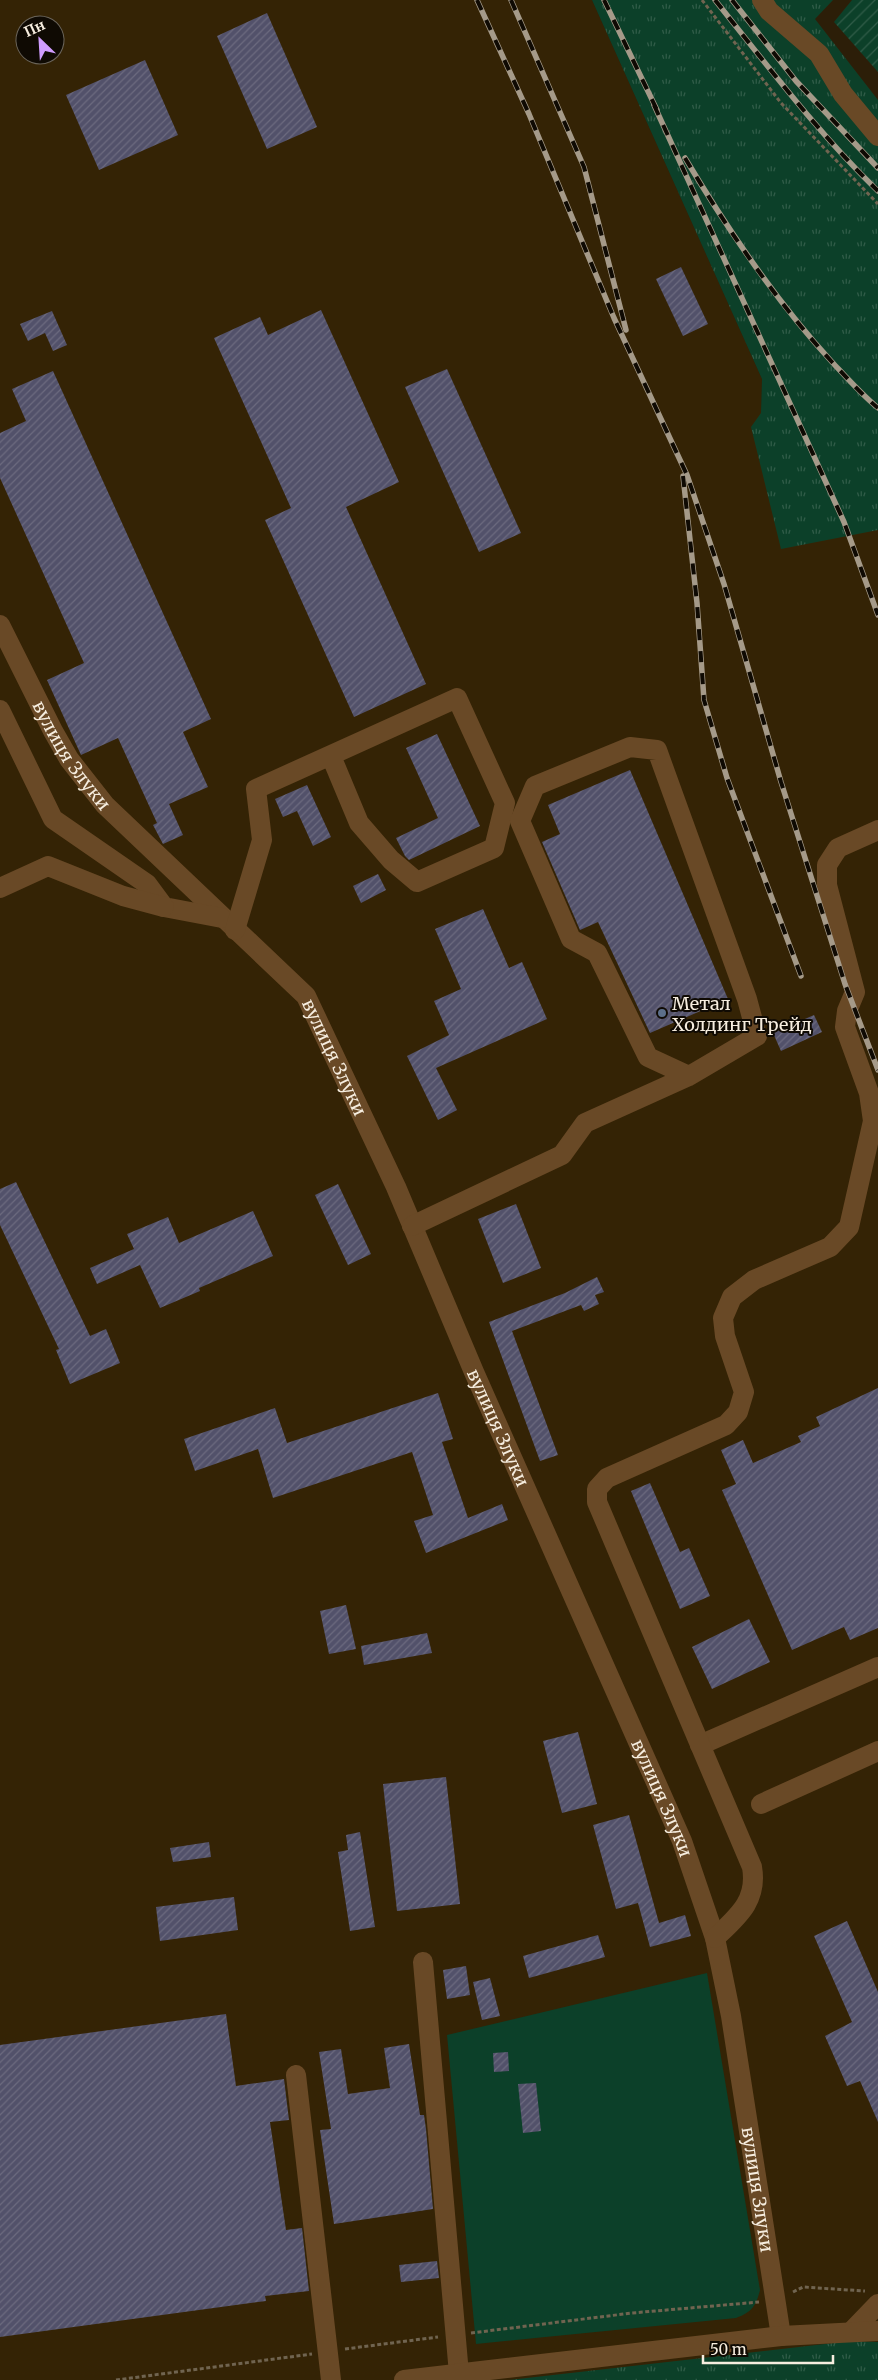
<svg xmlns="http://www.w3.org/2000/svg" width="878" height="2380" font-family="Merriweather,serif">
	<defs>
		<pattern id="grass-tufts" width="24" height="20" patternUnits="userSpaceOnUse" patternTransform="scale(1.25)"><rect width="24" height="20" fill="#0c4029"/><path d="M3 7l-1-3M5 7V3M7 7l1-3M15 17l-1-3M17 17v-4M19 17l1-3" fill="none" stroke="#305c48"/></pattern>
		<pattern id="garden-furrows" width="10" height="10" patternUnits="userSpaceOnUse" patternTransform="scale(1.25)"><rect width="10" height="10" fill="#0c4029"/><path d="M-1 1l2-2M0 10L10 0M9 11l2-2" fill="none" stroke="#305c48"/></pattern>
		<pattern id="building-hatch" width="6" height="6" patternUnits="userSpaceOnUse" patternTransform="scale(1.25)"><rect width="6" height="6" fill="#52516a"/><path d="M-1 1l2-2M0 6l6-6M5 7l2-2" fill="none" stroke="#6c6a7f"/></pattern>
	</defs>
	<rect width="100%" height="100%" fill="#2c1e08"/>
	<!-- built -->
	<path fill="#342305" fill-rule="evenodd" d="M 0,0 L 592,0 L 762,379 L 761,413 L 878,522 L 878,2380 L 0,2380 ZM 25,25 L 55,25 L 55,55 L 25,55 Z"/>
	<!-- grass -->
	<g fill="url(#grass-tufts)">
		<path d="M 592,0 L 833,0 L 815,19 L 878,100 L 878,530 L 781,549 L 751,427 L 761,413 L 762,379 Z"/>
		<path d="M 851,2341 L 878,2342 L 878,2380 L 509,2380 Z"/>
	</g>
	<!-- park -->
	<path fill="#0c4029" d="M 707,1973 L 760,2290 C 756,2306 752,2312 736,2318 L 476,2344 L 447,2035 Z"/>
	<!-- garden -->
	<path fill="url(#garden-furrows)" d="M 852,0 L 878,0 L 878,72 L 834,22 Z"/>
	<!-- building -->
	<g fill="url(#building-hatch)">
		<path d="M 267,13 L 317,127 L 267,149 L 217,36 Z"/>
		<path d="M 145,60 L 178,135 L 99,170 L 66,95 Z"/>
		<path d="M 681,267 L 708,324 L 683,336 L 656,279 Z"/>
		<path d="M 321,310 L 399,482 L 346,507 L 426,684 L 354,717 L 265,520 L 291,508 L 214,338 L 260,317 L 268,335 Z"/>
		<path d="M 52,311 L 67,345 L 53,351 L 45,333 L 28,341 L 20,324 Z"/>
		<path d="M 447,369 L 521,533 L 479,552 L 405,387 Z"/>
		<path d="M 53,371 L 211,719 L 183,732 L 208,787 L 169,804 L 183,835 L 163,844 L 153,825 L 157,823 L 118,738 L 81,755 L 47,680 L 84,663 L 0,478 L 0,433 L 26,421 L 12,389 Z"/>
		<path d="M 437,734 L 480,826 L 409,860 L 405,856 L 396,838 L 438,818 L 406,748 Z"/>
		<path d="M 630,770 L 728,999 L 650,1033 L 598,922 L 580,930 L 542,842 L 560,834 L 548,805 Z"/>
		<path d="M 307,785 L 331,837 L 313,846 L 297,811 L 283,817 L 275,799 Z"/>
		<path d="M 378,874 L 386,890 L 361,903 L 353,886 Z"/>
		<path d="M 483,909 L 509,968 L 522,962 L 547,1019 L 436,1068 L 457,1110 L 438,1120 L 407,1056 L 449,1035 L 434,1001 L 461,989 L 435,929 Z"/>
		<path d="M 814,1015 L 822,1032 L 781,1051 L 773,1033 Z"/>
		<path d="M 16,1182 L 90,1336 L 106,1329 L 120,1363 L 70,1384 L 56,1350 L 59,1349 L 0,1225 L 0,1189 Z"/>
		<path d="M 338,1184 L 371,1254 L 348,1265 L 315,1195 Z"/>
		<path d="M 516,1204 L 541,1268 L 503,1283 L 478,1219 Z"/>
		<path d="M 253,1211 L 273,1256 L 199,1288 L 200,1291 L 160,1308 L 140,1265 L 97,1284 L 90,1268 L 134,1249 L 127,1234 L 168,1217 L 179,1243 Z"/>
		<path d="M 597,1277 L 604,1292 L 595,1295 L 599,1304 L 584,1311 L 581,1305 L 512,1331 L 558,1455 L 540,1461 L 489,1322 L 565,1293 Z"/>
		<path d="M 878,1388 L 878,1628 L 850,1640 L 844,1627 L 792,1650 L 722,1490 L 736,1484 L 721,1450 L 743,1440 L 753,1463 L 801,1442 L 798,1436 L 820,1426 L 816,1417 Z"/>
		<path d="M 438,1393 L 453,1439 L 442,1442 L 468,1518 L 502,1504 L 508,1520 L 426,1553 L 414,1521 L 433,1515 L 412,1452 L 273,1498 L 258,1449 L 195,1471 L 184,1439 L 275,1408 L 287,1443 Z"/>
		<path d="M 650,1483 L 680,1552 L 689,1548 L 710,1596 L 680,1609 L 631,1491 Z"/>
		<path d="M 346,1605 L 356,1649 L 329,1654 L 320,1611 Z"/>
		<path d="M 749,1619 L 770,1662 L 712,1689 L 692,1647 Z"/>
		<path d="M 427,1633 L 432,1653 L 364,1665 L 361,1646 Z"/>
		<path d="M 578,1732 L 597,1804 L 562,1813 L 543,1741 Z"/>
		<path d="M 446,1777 L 460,1904 L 397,1911 L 383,1784 Z"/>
		<path d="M 629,1815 L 659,1923 L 685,1915 L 691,1936 L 650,1947 L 638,1903 L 616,1909 L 593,1825 Z"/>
		<path d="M 360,1832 L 375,1927 L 350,1931 L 338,1852 L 348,1850 L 346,1835 Z"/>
		<path d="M 209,1842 L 211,1857 L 173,1862 L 170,1848 Z"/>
		<path d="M 234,1897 L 238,1930 L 160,1941 L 156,1907 Z"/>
		<path d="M 847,1921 L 878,1992 L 878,2122 L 860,2081 L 847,2086 L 825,2036 L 852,2022 L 814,1936 Z"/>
		<path d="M 598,1935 L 605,1957 L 529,1978 L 523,1956 Z"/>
		<path d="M 466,1966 L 470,1995 L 447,1999 L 443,1970 Z"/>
		<path d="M 490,1978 L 500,2016 L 482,2020 L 473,1982 Z"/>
		<path d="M 226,2014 L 236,2086 L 284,2079 L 289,2120 L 270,2122 L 286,2230 L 302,2228 L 309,2291 L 265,2296 L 266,2301 L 0,2337 L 0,2045 Z"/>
		<path d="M 409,2044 L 420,2115 L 424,2115 L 426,2129 L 433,2209 L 334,2224 L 320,2130 L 331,2129 L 319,2052 L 341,2049 L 348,2094 L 390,2088 L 384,2048 Z"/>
		<path d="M 508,2052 L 509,2071 L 494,2072 L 493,2053 Z"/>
		<path d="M 536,2083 L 541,2131 L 523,2133 L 518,2084 Z"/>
		<path d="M 437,2261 L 439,2278 L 401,2282 L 399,2265 Z"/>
	</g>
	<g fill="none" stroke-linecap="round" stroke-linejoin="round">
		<!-- path -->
		<g stroke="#706450" stroke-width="3" stroke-dasharray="4 2.5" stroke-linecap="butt">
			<path d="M 702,0 L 781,103 L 878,204"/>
			<path d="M 793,2292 L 803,2287 L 865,2291"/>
			<path d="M 471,2333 L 632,2313 L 759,2302"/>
			<path d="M 345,2349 L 438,2337"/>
			<path d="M 116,2380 L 312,2354"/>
		</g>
		<!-- minor -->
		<g stroke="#694926" stroke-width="20">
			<path d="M 762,0 L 769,11 L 819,54 L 843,94 L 878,136"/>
			<path id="s1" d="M 0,625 L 53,731 L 69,759 L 105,805 L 306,996 L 396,1187 L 474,1372 L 682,1841 L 715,1938 L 731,2016 L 781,2336"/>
			<path d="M 0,710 L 53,819 L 147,884 L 164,907 L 222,918"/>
			<path d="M 0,888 L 48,866 L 123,896 L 164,907"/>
			<path d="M 235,930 L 262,840 L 256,789 L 457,698 L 505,803 L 494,848 L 417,882 L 391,860 L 359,823 L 331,756"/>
			<path d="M 412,1226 L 562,1155 L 585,1123 L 689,1076 L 757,1036 L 747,999 L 657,750 L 630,747 L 535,786 L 520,821 L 571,939 L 597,953 L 648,1057 L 689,1076"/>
			<path d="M 700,1745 L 878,1667"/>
			<path d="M 761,1804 L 878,1751"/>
			<path d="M 715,1938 C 737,1917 758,1901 752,1867 L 597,1502 L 597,1489 L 607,1478 L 726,1425 L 738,1412 L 744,1392 L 725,1336 L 723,1318 L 732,1297 L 754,1280 L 830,1247 L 849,1227 L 873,1121 L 869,1093 L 845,1027 L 847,1011 L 855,992 L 827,885 L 827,865 L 838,848 L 878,830"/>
			<path d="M 423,1962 L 459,2374"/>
			<path d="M 296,2075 L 331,2380"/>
			<path d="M 851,2332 L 878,2304"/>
			<path d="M 404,2380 L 781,2336 L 878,2331"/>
		</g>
		<defs>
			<g id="rail">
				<path d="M 477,0 L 529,114 L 614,318 L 687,475 L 724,584 L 781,782 L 845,984 L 878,1070"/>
				<path d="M 511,0 L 584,167 L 626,330"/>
				<path d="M 604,0 L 657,110"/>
				<path d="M 715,0 C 767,65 818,133 878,191"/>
				<path d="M 732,0 L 796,81 L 878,168"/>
				<path d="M 654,105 L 844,522 L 878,615"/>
				<path d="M 685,158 C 728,230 775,300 832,362 C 847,378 861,394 878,408"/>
				<path d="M 683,476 L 697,603 L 704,700 L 727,778 L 801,976"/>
			</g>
		</defs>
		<!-- rail casing -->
		<use href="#rail" stroke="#a59a89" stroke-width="5.5"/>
		<!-- rail -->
		<use href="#rail" stroke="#0f0a03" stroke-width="4" stroke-dasharray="11" stroke-linecap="butt"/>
	</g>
	<!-- markers -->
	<circle fill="#5c6f8a" stroke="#0f0a03" stroke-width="2" cx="662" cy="1013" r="5"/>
	<g text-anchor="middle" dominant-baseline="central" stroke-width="4" stroke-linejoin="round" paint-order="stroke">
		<!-- street labels -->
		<g font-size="18" fill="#f6eddf" stroke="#0f0a03">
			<text stroke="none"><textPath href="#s1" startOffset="149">вулиця Злуки</textPath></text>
			<text stroke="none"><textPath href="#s1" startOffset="554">вулиця Злуки</textPath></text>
			<text stroke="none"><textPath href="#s1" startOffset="959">вулиця Злуки</textPath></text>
			<text stroke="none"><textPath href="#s1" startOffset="1364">вулиця Злуки</textPath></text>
			<text stroke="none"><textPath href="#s1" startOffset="1769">вулиця Злуки</textPath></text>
		</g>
		<!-- poi labels -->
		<g font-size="18" fill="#f6eddf" stroke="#0f0a03" text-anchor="start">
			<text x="672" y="1003">Метал<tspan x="672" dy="21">Холдинг Трейд</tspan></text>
		</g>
	</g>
	<!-- north arrow -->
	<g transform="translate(40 40) rotate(335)"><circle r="24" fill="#0f0a03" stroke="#6b655b"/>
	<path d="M0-4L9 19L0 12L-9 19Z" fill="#d09dff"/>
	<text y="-8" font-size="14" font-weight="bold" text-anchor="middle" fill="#f6eddf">Пн</text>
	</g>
	<!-- scale -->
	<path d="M703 2355v8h130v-8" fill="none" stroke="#f6eddf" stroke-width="2.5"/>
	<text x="710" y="2355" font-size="15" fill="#f6eddf" stroke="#0f0a03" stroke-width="4" paint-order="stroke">50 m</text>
</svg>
